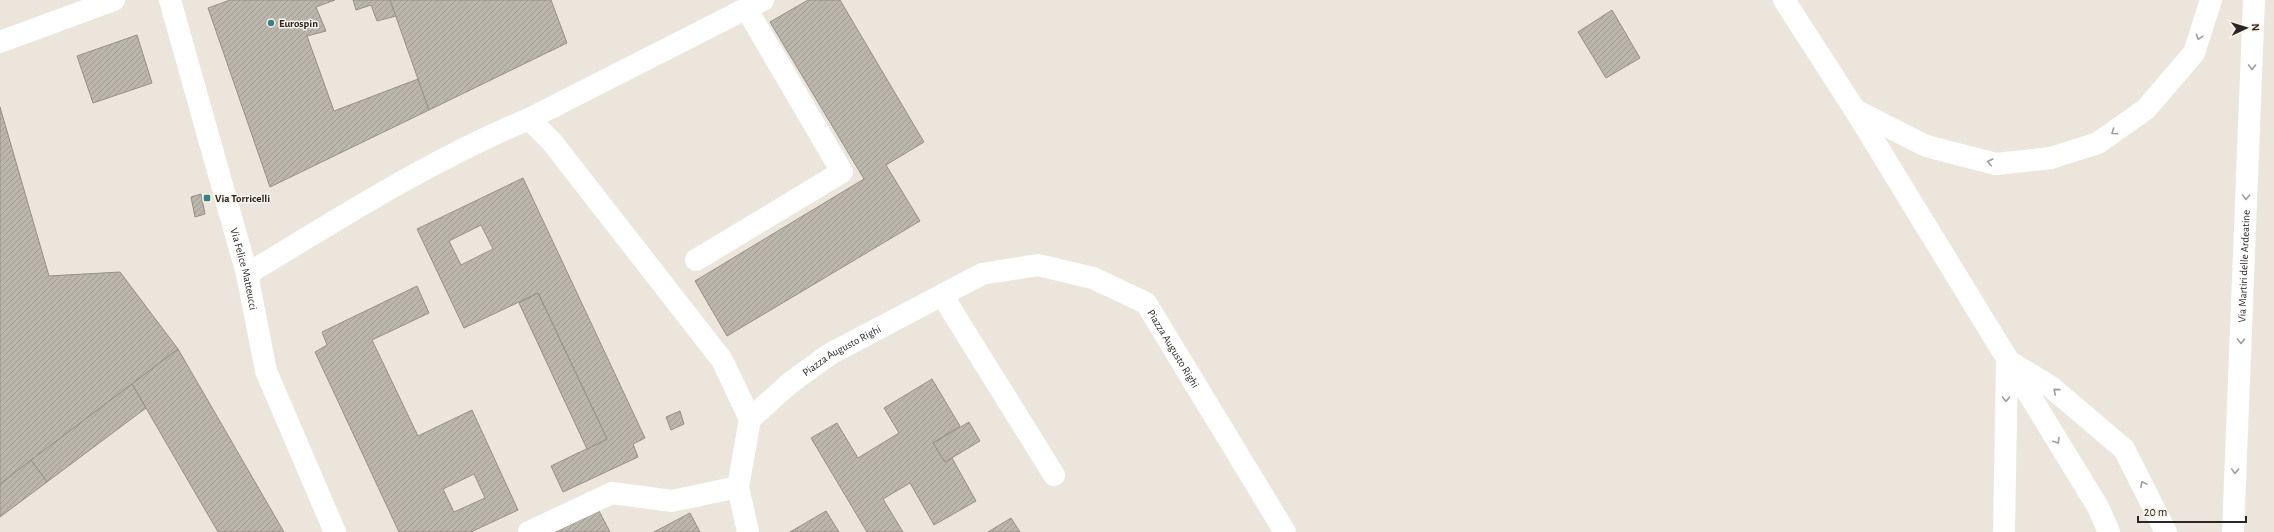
<svg xmlns="http://www.w3.org/2000/svg" width="2274" height="532" font-family="'Alegreya Sans',sans-serif">
	<defs>
		<pattern id="building-hatch" width="6" height="6" patternUnits="userSpaceOnUse"><rect width="6" height="6" fill="#bbb6ac"/><path d="M-1 1l2-2M0 6l6-6M5 7l2-2" fill="none" stroke="#a19c94"/></pattern>
	</defs>
	<rect width="100%" height="100%" fill="#ebe5db"/>
	<!-- building -->
	<g fill="url(#building-hatch)" stroke="#969188" fill-rule="evenodd">
		<path d="M 230,0 L 335,0 L 316,7 L 326,31 L 307,36 L 334,111 L 418,79 L 429,110 L 270,187 L 208,8 Z"/>
		<path d="M 353,0 L 390,0 L 396,16 L 377,21 L 371,5 L 356,10 Z"/>
		<path d="M 390,0 L 551,0 L 567,43 L 429,110 Z"/>
		<path d="M 808,0 L 840,0 L 924,142 L 886,165 L 920,221 L 727,336 L 695,281 L 864,179 L 770,22 Z"/>
		<path d="M 1612,10 L 1640,58 L 1606,78 L 1578,32 Z"/>
		<path d="M 137,35 L 152,83 L 93,103 L 77,56 Z"/>
		<path d="M 0,107 L 49,276 L 120,272 L 178,349 L 0,484 Z"/>
		<path d="M 523,178 L 645,438 L 633,444 L 638,457 L 563,492 L 551,466 L 607,439 L 538,293 L 464,328 L 417,229 ZM 481,225 L 493,249 L 461,265 L 449,241 Z"/>
		<path d="M 201,194 L 205,214 L 195,217 L 191,197 Z"/>
		<path d="M 417,286 L 429,313 L 372,340 L 418,436 L 472,410 L 518,510 L 471,532 L 399,532 L 315,352 L 327,345 L 322,332 ZM 474,474 L 485,498 L 454,512 L 443,489 Z"/>
		<path d="M 538,293 L 607,439 L 587,449 L 519,303 Z"/>
		<path d="M 178,349 L 284,532 L 218,532 L 132,384 Z"/>
		<path d="M 932,379 L 960,426 L 933,443 L 945,462 L 952,458 L 976,501 L 934,525 L 910,483 L 883,499 L 903,532 L 867,532 L 811,438 L 837,423 L 858,458 L 899,433 L 884,408 Z"/>
		<path d="M 132,384 L 146,408 L 47,482 L 31,460 Z"/>
		<path d="M 680,411 L 684,424 L 671,430 L 666,417 Z"/>
		<path d="M 969,422 L 980,441 L 945,462 L 933,443 Z"/>
		<path d="M 31,460 L 47,482 L 0,517 L 0,484 Z"/>
		<path d="M 599,511 L 610,532 L 555,532 Z"/>
		<path d="M 826,511 L 839,532 L 790,532 Z"/>
		<path d="M 690,513 L 700,532 L 654,532 Z"/>
		<path d="M 1011,518 L 1020,532 L 988,532 Z"/>
	</g>
	<g fill="none" stroke-linecap="round" stroke-linejoin="round">
		<!-- minor -->
		<g stroke="#fff" stroke-width="22">
			<path id="s1" d="M 170,0 L 247,274 L 266,371 L 335,532"/>
			<path d="M 1784,0 L 1855,110 L 2098,507 L 2109,532"/>
			<path d="M 1855,110 L 1926,146 L 1996,164 L 2051,158 L 2098,143 L 2146,109 L 2194,53 L 2211,0"/>
			<path d="M 529,119 L 763,0"/>
			<path d="M 696,260 L 842,172 L 746,8"/>
			<path d="M 247,274 C 339,219 430,160 529,119 L 552,142 L 722,360 L 750,419 L 738,487 L 748,532"/>
			<path d="M 942,295 L 1054,475"/>
			<path d="M 2010,362 L 2051,387 L 2124,449 L 2166,532"/>
			<path id="s2" d="M 750,419 L 790,383 L 830,354 L 982,274 L 1038,265 L 1093,278 L 1146,303 L 1285,532"/>
			<path d="M 529,532 L 612,493 L 672,501 L 738,487"/>
			<path d="M 2004,532 L 2007,360"/>
			<path id="s3" d="M 2233,532 L 2254,0"/>
		</g>
		<!-- major -->
		<path stroke="#fff" stroke-width="22" d="M 0,42 L 114,0"/>
	</g>
	<!-- one-way arrows -->
	<defs><path id="oneway-chevron" d="M-2-3.5L2.5 0L-2 3.5" fill="none" stroke-width="1.6" stroke-linecap="round" stroke-linejoin="round"/></defs>
	<g stroke="#9f9d9c">
		<use href="#oneway-chevron" transform="translate(2199 37) rotate(108)"/>
		<use href="#oneway-chevron" transform="translate(2252 67) rotate(92)"/>
		<use href="#oneway-chevron" transform="translate(2114 132) rotate(145)"/>
		<use href="#oneway-chevron" transform="translate(1990 162) rotate(-167)"/>
		<use href="#oneway-chevron" transform="translate(2246 197) rotate(92)"/>
		<use href="#oneway-chevron" transform="translate(2241 341) rotate(92)"/>
		<use href="#oneway-chevron" transform="translate(2056 391) rotate(-140)"/>
		<use href="#oneway-chevron" transform="translate(2006 399) rotate(91)"/>
		<use href="#oneway-chevron" transform="translate(2057 441) rotate(58)"/>
		<use href="#oneway-chevron" transform="translate(2235 471) rotate(92)"/>
		<use href="#oneway-chevron" transform="translate(2143 484) rotate(-118)"/>
	</g>
	<!-- markers -->
	<g fill="#398089" stroke="#f8f2e8" stroke-width="1.5">
		<circle cx="271" cy="23" r="4"/>
		<rect x="203" y="194" width="8" height="8" rx="2"/>
	</g>
	<g text-anchor="middle" dominant-baseline="central" stroke-width="3" stroke-linejoin="round" paint-order="stroke">
		<!-- poi labels -->
		<g font-size="11" font-weight="bold" fill="#292623" stroke="#f8f2e8" text-anchor="start">
			<text x="279" y="23">Eurospin</text>
			<text x="215" y="198">Via Torricelli</text>
		</g>
		<!-- street labels -->
		<g font-size="11" fill="#292623" stroke="#f8f2e8">
			<text stroke="none"><textPath href="#s3" startOffset="266">Via Martiri delle Ardeatine</textPath></text>
			<text stroke="none"><textPath href="#s1" startOffset="279">Via Felice Matteucci</textPath></text>
			<text stroke="none"><textPath href="#s2" startOffset="500">Piazza Augusto Righi</textPath></text>
			<text stroke="none"><textPath href="#s2" startOffset="115">Piazza Augusto Righi</textPath></text>
		</g>
	</g>
	<!-- north arrow -->
	<g transform="translate(2246 28) rotate(86)" stroke="#f8f2e8" stroke-width="3" paint-order="stroke">
	<path d="M0-3L7 15L0 10L-7 15Z" fill="#292623"/>
	<text y="-6" font-size="11" font-weight="bold" text-anchor="middle" fill="#292623">N</text>
	</g>
	<!-- scale -->
	<path d="M2138 516v6h108v-6" fill="none" stroke="#292623" stroke-width="2"/>
	<text x="2144" y="516" font-size="12" fill="#292623" stroke="#f8f2e8" stroke-width="3" paint-order="stroke">20 m</text>
</svg>
